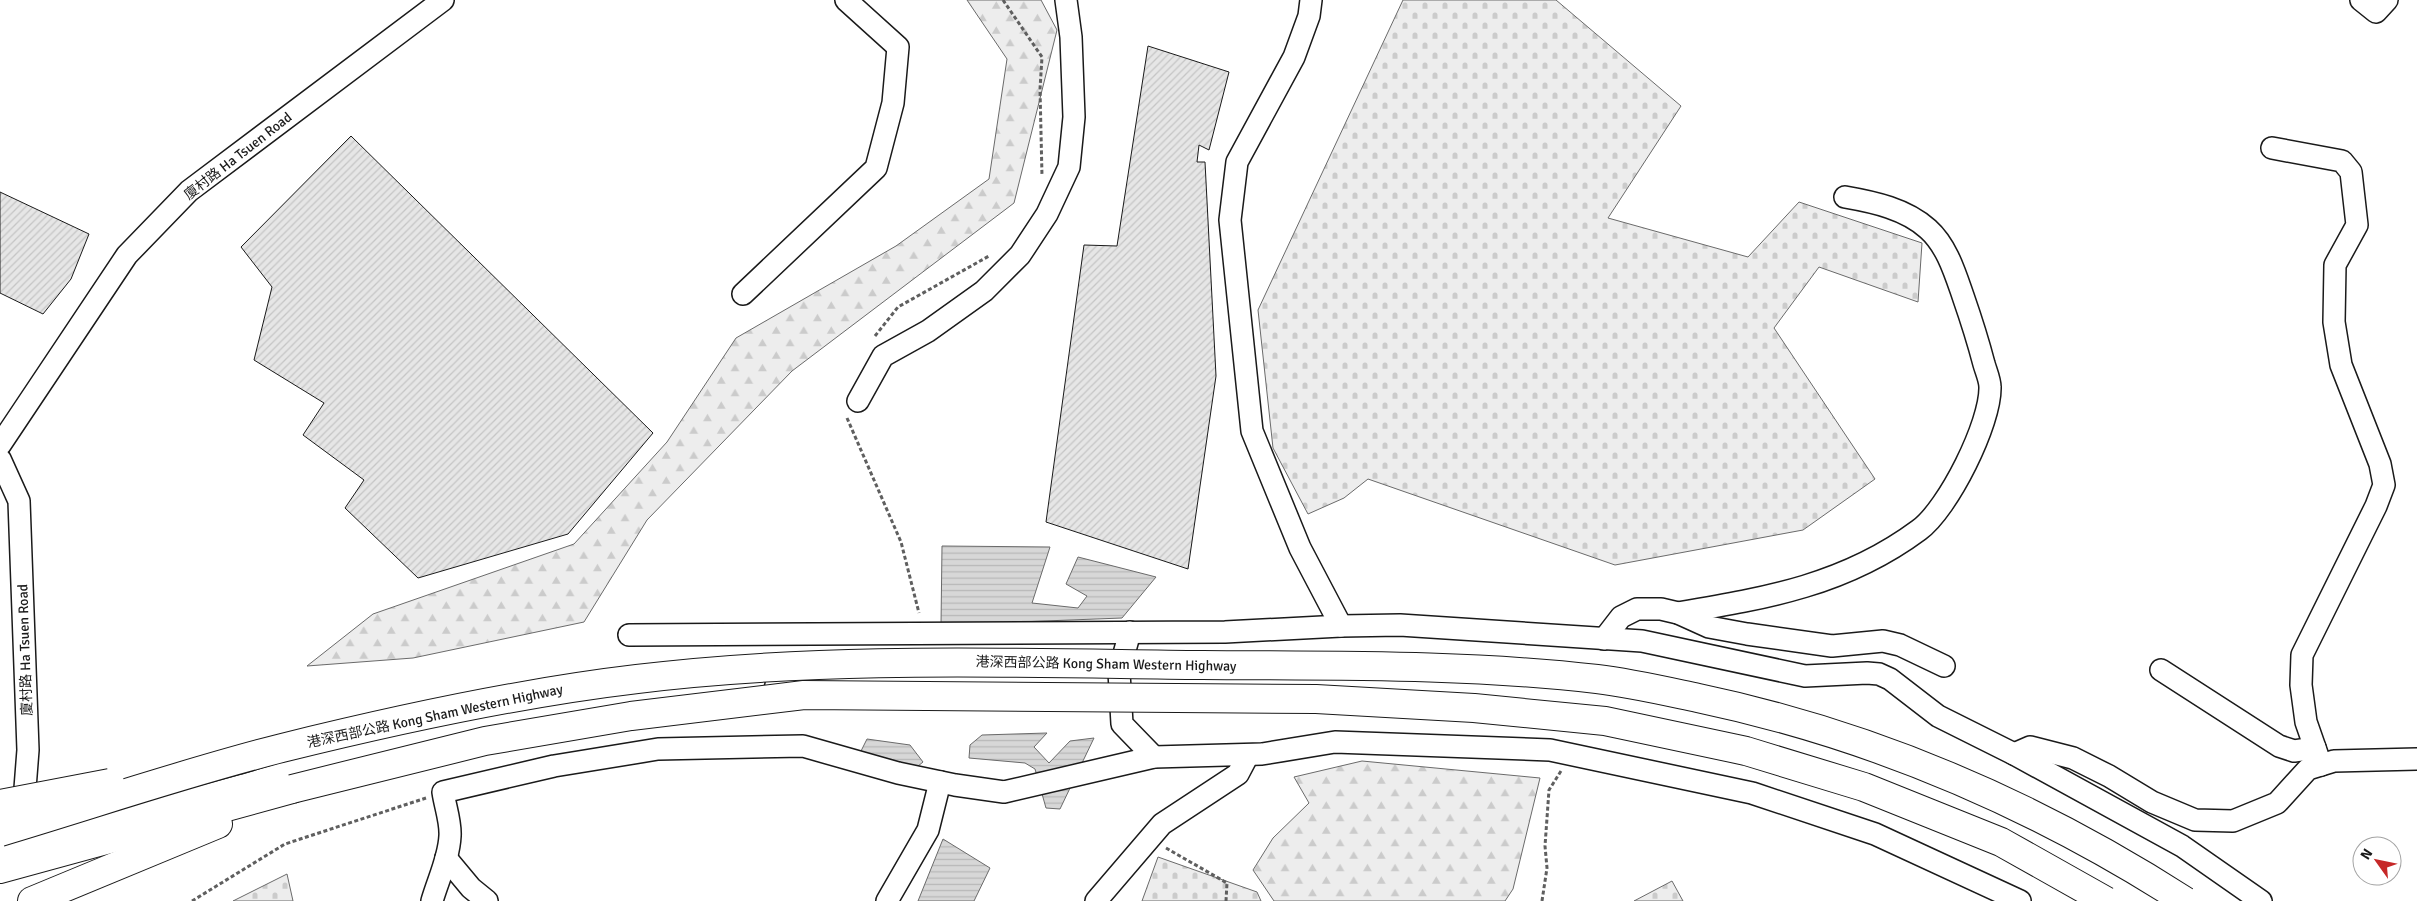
<svg xmlns="http://www.w3.org/2000/svg" width="2417" height="901" font-family="Signika,'Noto Sans SC',sans-serif">
	<defs>
		<pattern id="forest-firs" width="22" height="20" patternUnits="userSpaceOnUse" patternTransform="scale(1.25)"><rect width="22" height="20" fill="#ededed"/><path d="M5 1l3.5 6h-7zM16 11l3.5 6h-7z" fill="#cbcbcb"/></pattern>
		<pattern id="cemetery-stones" width="16" height="16" patternUnits="userSpaceOnUse" patternTransform="scale(1.25)"><rect width="16" height="16" fill="#ededed"/><path d="M2 7V4a2 2 0 0 1 4 0v3zM10 15v-3a2 2 0 0 1 4 0v3z" fill="#cbcbcb"/></pattern>
		<pattern id="water-rules" width="6" height="5" patternUnits="userSpaceOnUse" patternTransform="scale(1.25)"><rect width="6" height="5" fill="#d7d7d7"/><path d="M0 2.5h6" fill="none" stroke="#b8b8b8"/></pattern>
		<pattern id="building-hatch" width="6" height="6" patternUnits="userSpaceOnUse" patternTransform="scale(1.25)"><rect width="6" height="6" fill="#e6e6e6"/><path d="M-1 1l2-2M0 6l6-6M5 7l2-2" fill="none" stroke="#c5c5c5"/></pattern>
	</defs>
	<rect width="100%" height="100%" fill="#fff"/>
	<!-- forest -->
	<g fill="url(#forest-firs)" stroke="#6a6a6a">
		<path d="M 967,0 L 1041,0 L 1057,30 L 1014,203 L 792,371 L 647,520 L 584,622 L 413,658 L 307,666 L 373,614 L 574,544 L 667,442 L 736,338 L 896,246 L 989,179 L 1007,59 Z"/>
		<path d="M 1362,761 L 1540,778 L 1513,889 L 1505,901 L 1274,901 L 1253,870 L 1273,838 L 1309,803 L 1294,777 Z"/>
	</g>
	<!-- cemetery -->
	<g fill="url(#cemetery-stones)" stroke="#6a6a6a">
		<path d="M 1403,0 L 1556,0 L 1681,106 L 1608,218 L 1748,257 L 1799,202 L 1922,243 L 1918,302 L 1819,267 L 1774,328 L 1875,479 L 1803,530 L 1615,565 L 1368,479 L 1344,498 L 1308,514 L 1273,448 L 1258,310 Z"/>
		<path d="M 1158,857 L 1257,892 L 1261,901 L 1142,901 Z"/>
		<path d="M 287,874 L 293,901 L 233,901 Z"/>
		<path d="M 1672,881 L 1683,901 L 1634,901 Z"/>
	</g>
	<!-- water -->
	<g fill="url(#water-rules)" stroke="#6a6a6a">
		<path d="M 942,546 L 1050,547 L 1032,603 L 1078,608 L 1087,596 L 1066,584 L 1078,557 L 1156,577 L 1122,618 L 941,625 Z"/>
		<path d="M 1047,733 L 1034,747 L 1049,763 L 1070,741 L 1094,738 L 1060,809 L 1046,808 L 1035,769 L 1025,763 L 969,758 L 970,745 L 982,735 Z"/>
		<path d="M 867,739 L 910,745 L 923,762 L 901,780 L 860,753 Z"/>
		<path d="M 943,839 L 990,868 L 974,901 L 918,901 Z"/>
	</g>
	<!-- building -->
	<g fill="url(#building-hatch)" stroke="#1a1a1a">
		<path d="M 1148,46 L 1229,72 L 1209,150 L 1199,145 L 1197,162 L 1205,162 L 1216,376 L 1188,569 L 1046,522 L 1084,245 L 1117,246 Z"/>
		<path d="M 351,136 L 653,433 L 568,534 L 418,578 L 345,508 L 364,480 L 303,435 L 324,403 L 254,360 L 272,287 L 241,247 Z"/>
		<path d="M 0,192 L 89,234 L 71,279 L 43,314 L 0,293 Z"/>
	</g>
	<g fill="none" stroke-linecap="round" stroke-linejoin="round">
		<defs>
			<g id="minor">
				<path d="M 1311,0 L 1309,16 L 1294,57 L 1237,162 L 1230,220 L 1252,431 L 1300,548 L 1341,626"/>
				<path d="M 2361,0 L 2376,12 L 2387,0"/>
				<path d="M 2272,148 L 2342,161 L 2351,172 L 2357,225 L 2335,265 L 2334,322 L 2341,365 L 2380,464 L 2384,485 L 2376,506 L 2302,655 L 2301,685 L 2306,722 L 2321,765"/>
				<path d="M 743,294 L 876,168 L 893,103 L 898,47 L 846,0"/>
				<path d="M 858,401 L 883,356 L 928,331 L 984,291 L 1020,255 L 1047,214 L 1069,167 L 1074,117 L 1071,37 L 1066,0"/>
				<path d="M 0,445 L 127,255 L 189,191 L 443,0"/>
				<path d="M 0,459 L 19,501 L 28,750 L 23,814"/>
				<path d="M 1678,613 C 1767,598 1845,585 1919,530 C 1948,509 1991,423 1990,387 C 1990,380 1986,371 1984,364 C 1978,341 1971,319 1963,296 C 1955,273 1947,246 1928,229 C 1906,209 1874,202 1845,197"/>
				<path d="M 1130,632 L 1119,672 L 1122,724 L 1154,757"/>
				<path d="M 629,635 L 1225,632 L 1341,626 L 1400,625 L 1642,641 L 1805,676 L 1867,673 L 1879,674 L 1890,679 L 1938,716 L 2014,754 L 2182,846 L 2261,901"/>
				<path d="M 1604,639 L 1621,617 L 1637,609 L 1661,609 L 1678,613 L 1709,627 L 1747,634 L 1832,646 L 1883,641 L 1900,645 L 1944,666"/>
				<path d="M 2161,670 L 2279,746 L 2294,751 L 2315,748"/>
				<path d="M 2014,754 L 2030,747 L 2073,758 L 2109,776 L 2152,802 L 2195,820 L 2233,821 L 2277,803 L 2308,769 L 2334,761 L 2417,759"/>
				<path d="M 0,851 L 244,785 L 389,741 L 515,714 L 754,681"/>
				<path d="M 446,858 L 471,888 L 487,901"/>
				<path d="M 432,901 C 438,880 449,858 450,836 C 451,822 445,806 443,792 L 554,766 L 658,749 L 803,746 L 898,773 L 955,785 L 1004,792 L 1154,757 L 1262,754 L 1335,742 L 1550,750 L 1752,793 L 1875,834 L 2020,901"/>
				<path d="M 887,901 L 928,830 L 940,782"/>
				<path d="M 1096,901 L 1162,824 L 1238,774 L 1248,755"/>
			</g>
			<g id="highway">
				<path d="M 0,869 L 292,789"/>
				<path d="M 32,901 L 218,824"/>
			</g>
		</defs>
		<!-- minor casing -->
		<use href="#minor" stroke="#1a1a1a" stroke-width="24"/>
		<!-- highway casing -->
		<use href="#highway" stroke="#1a1a1a" stroke-width="30"/>
		<!-- path -->
		<g stroke="#5f5f5f" stroke-width="3" stroke-dasharray="4 2.5" stroke-linecap="butt">
			<path d="M 1003,0 L 1042,57 L 1040,89 L 1042,176"/>
			<path d="M 875,336 L 898,307 L 989,256"/>
			<path d="M 847,418 L 901,542 L 919,613"/>
			<path d="M 1166,848 L 1227,883 L 1226,901"/>
			<path d="M 192,901 L 285,844 L 426,798"/>
			<path d="M 1542,901 L 1547,868 L 1545,846 L 1549,790 L 1561,771"/>
		</g>
		<!-- minor -->
		<use href="#minor" stroke="#fff" stroke-width="21"/>
		<!-- highway -->
		<use href="#highway" stroke="#fff" stroke-width="28"/>
		<defs>
			<g id="highway-bridge">
				<path d="M 292,789 L 485,741 L 631,716 L 804,695 L 1316,699 L 1474,708 L 1605,721 L 1746,751 L 1864,787 L 2001,842 L 2106,901"/>
				<path d="M 0,804 L 110,783"/>
				<path d="M 0,832 C 94,804 187,772 282,748 C 399,719 518,693 637,679 C 825,656 1013,663 1202,665 C 1334,666 1466,664 1597,679 C 1631,683 1665,691 1698,698 C 1874,735 2034,804 2185,901"/>
			</g>
		</defs>
		<!-- highway-bridge casing -->
		<use href="#highway-bridge" stroke="#1a1a1a" stroke-width="30" stroke-linecap="butt"/>
		<!-- highway-bridge -->
		<use href="#highway-bridge" stroke="#fff" stroke-width="28"/>
	</g>
	<g text-anchor="middle" dominant-baseline="central" stroke-width="4" stroke-linejoin="round" paint-order="stroke">
		<!-- street labels -->
		<g font-size="14" fill="#1a1a1a" stroke="#fff">
			<text transform="translate(238 156) rotate(-38)">廈村路 Ha Tsuen Road</text>
			<text transform="translate(25 650) rotate(-92)">廈村路 Ha Tsuen Road</text>
			<text transform="translate(1106 664) rotate(1)">港深西部公路 Kong Sham Western Highway</text>
			<text transform="translate(435 716) rotate(-12)">港深西部公路 Kong Sham Western Highway</text>
		</g>
	</g>
	<!-- north arrow -->
	<g transform="translate(2377 861) rotate(303)"><circle r="24" fill="#ffffff" stroke="#a3a3a3"/>
	<path d="M0-4L9 19L0 12L-9 19Z" fill="#c62828"/>
	<text y="-8" font-size="14" font-weight="bold" text-anchor="middle" fill="#1a1a1a">N</text>
	</g>
</svg>
